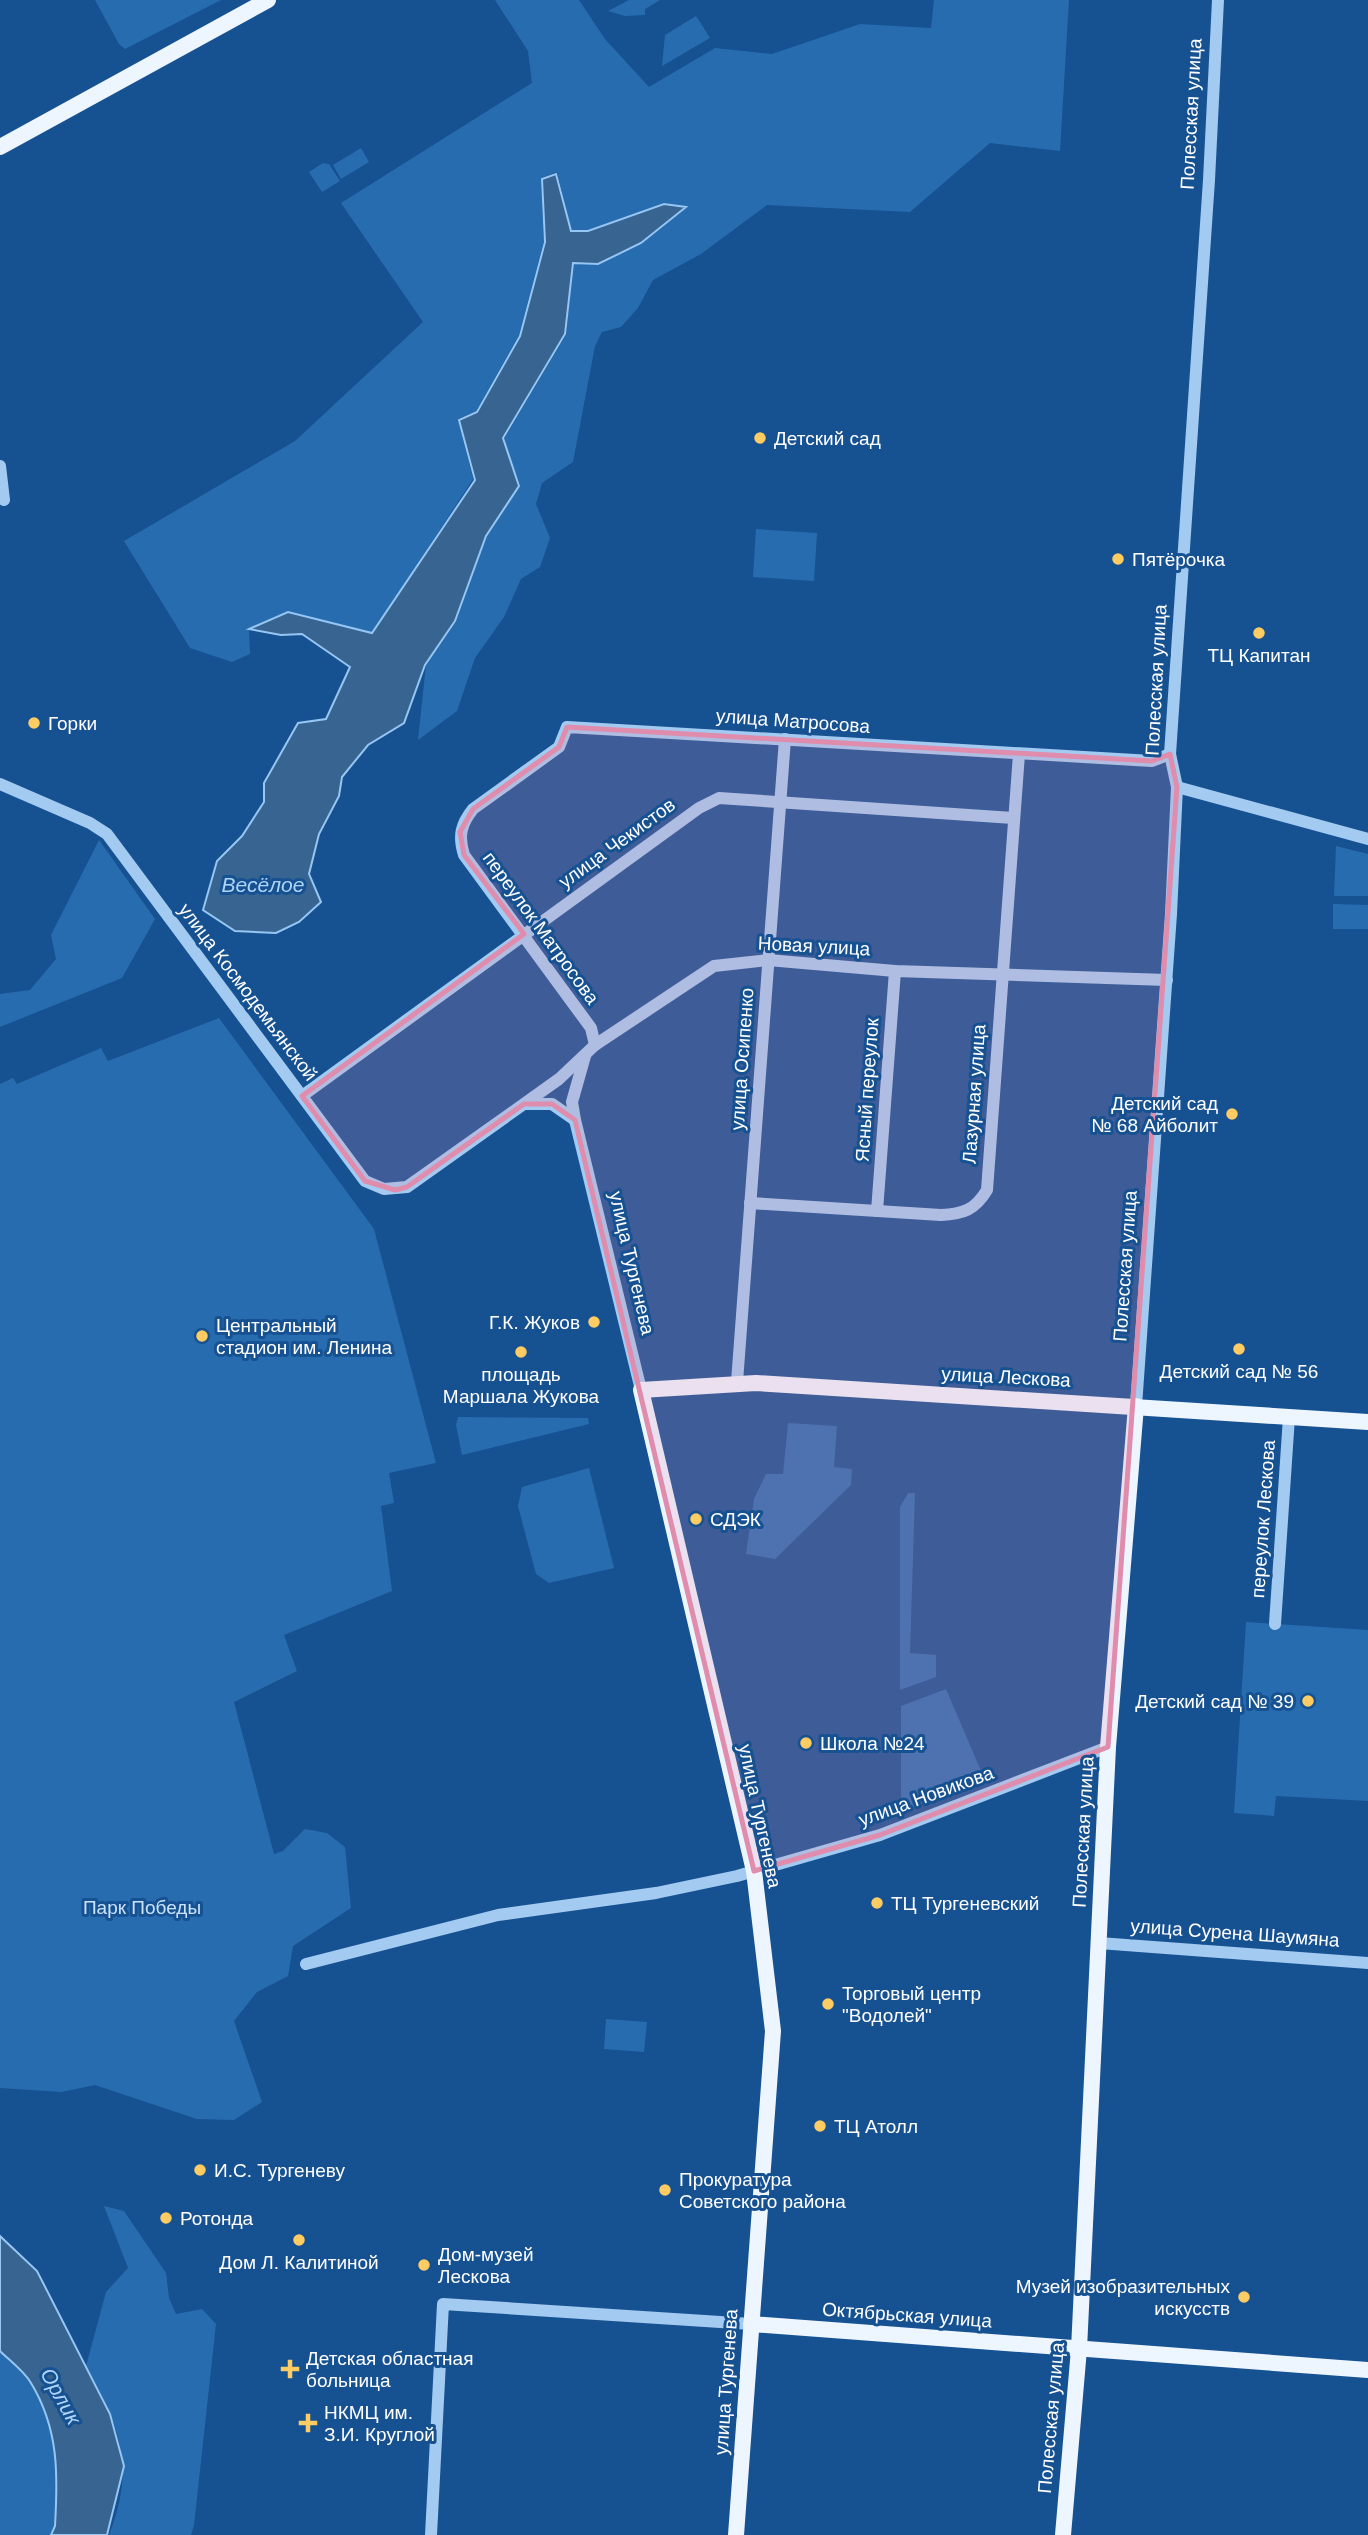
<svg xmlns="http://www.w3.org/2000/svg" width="1368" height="2535" font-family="Arial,sans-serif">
	<rect width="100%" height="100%" fill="#165191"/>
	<!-- green -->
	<g fill="#286cb0">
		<path d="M 95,0 L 221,0 L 125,49 L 119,44 Z"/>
		<path d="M 495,0 L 579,0 L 605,39 L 649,87 L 715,48 L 772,54 L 860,24 L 931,28 L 934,0 L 1069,0 L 1060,151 L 990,143 L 910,212 L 767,205 L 701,254 L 653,280 L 638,308 L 621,327 L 602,332 L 595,346 L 573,462 L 542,483 L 536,504 L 550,538 L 540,567 L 521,579 L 504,617 L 475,658 L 457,711 L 418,740 L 426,665 L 456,622 L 486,537 L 520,486 L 504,439 L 566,335 L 573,263 L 598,265 L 641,243 L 686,207 L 664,203 L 589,230 L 571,230 L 557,172 L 541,178 L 544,241 L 519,335 L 476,411 L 458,419 L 473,479 L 372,633 L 288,612 L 249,629 L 250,654 L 232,662 L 190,648 L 124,541 L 295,441 L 423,322 L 341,203 L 532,83 L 528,51 Z"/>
		<path d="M 629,0 L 660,0 L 645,9 L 645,15 L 625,16 L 608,11 Z"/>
		<path d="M 696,16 L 710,38 L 662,66 L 665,35 Z"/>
		<path d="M 361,148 L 369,162 L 341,179 L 333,165 Z"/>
		<path d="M 323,163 L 329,164 L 340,181 L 322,192 L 309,172 Z"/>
		<path d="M 756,529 L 817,533 L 814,581 L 753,577 Z"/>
		<path d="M 99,840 L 155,919 L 122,978 L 0,1027 L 0,994 L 30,990 L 56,959 L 51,935 Z"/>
		<path d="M 1336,846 L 1368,854 L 1368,896 L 1334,896 Z"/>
		<path d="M 1333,904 L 1368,905 L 1368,929 L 1333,929 Z"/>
		<path d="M 219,1018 L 374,1229 L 436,1463 L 389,1473 L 394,1503 L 381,1506 L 392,1591 L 284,1635 L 297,1671 L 234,1702 L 274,1854 L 283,1851 L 305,1829 L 327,1833 L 345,1847 L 351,1908 L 293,1946 L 288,1976 L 257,1992 L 234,2021 L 262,2102 L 234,2120 L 197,2119 L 95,2085 L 61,2092 L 0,2088 L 0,1084 L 13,1078 L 17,1084 L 101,1048 L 108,1061 Z"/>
		<path d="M 458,1417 L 588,1418 L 589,1424 L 462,1455 L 456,1425 Z"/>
		<path d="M 788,1423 L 837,1426 L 834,1467 L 852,1469 L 851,1485 L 775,1559 L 746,1554 L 754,1499 L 766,1474 L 783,1474 Z"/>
		<path d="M 589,1468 L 614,1568 L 549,1583 L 536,1574 L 518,1506 L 522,1487 Z"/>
		<path d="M 908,1493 L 915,1493 L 910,1653 L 936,1655 L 936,1677 L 900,1690 L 900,1507 Z"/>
		<path d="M 1246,1622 L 1368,1630 L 1368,1801 L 1276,1796 L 1274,1816 L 1234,1813 Z"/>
		<path d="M 946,1689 L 984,1778 L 901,1813 L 901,1706 Z"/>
		<path d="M 606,2019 L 647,2022 L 644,2052 L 604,2049 Z"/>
		<path d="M 104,2206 L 124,2211 L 166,2273 L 169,2298 L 176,2314 L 202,2309 L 216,2324 L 194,2525 L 191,2535 L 109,2535 C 136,2466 120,2427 86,2366 L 106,2292 L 128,2268 Z"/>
		<path d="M 0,2351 C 10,2361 24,2371 31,2383 C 60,2430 58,2473 55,2526 L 51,2535 L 0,2535 Z"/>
	</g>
	<!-- water -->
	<g fill="#386492" stroke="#96c6f3" stroke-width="2">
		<path d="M 556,174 L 571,231 L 588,231 L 664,204 L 686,207 L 641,243 L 598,264 L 573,263 L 565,334 L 503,438 L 519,486 L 486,536 L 455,621 L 425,665 L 404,723 L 368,745 L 342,777 L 339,796 L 319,834 L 309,874 L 321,902 L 299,922 L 276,933 L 235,931 L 203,910 L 217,861 L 242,836 L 264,802 L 264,783 L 298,723 L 326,719 L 350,667 L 302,634 L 281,635 L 249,629 L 288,612 L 372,633 L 475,480 L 459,420 L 477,412 L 520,336 L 545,242 L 542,179 Z"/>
		<path d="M 0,2236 L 37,2271 L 110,2414 L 124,2466 L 107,2535 L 51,2535 L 55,2526 C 58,2475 59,2429 31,2383 C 24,2371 10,2361 0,2351 Z"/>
	</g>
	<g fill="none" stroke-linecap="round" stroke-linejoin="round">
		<!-- minor -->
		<g stroke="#a3caf1" stroke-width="12">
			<path d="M 0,466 L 4,500"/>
			<path d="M 0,784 L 90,823 L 107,834 L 365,1181 L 384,1189 L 407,1187 L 559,1079 L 595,1045 L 714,966 L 768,960 L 895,971 L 1167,980"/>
			<path d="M 1177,787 L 1368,839"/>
			<path d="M 595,1045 L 591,1028 L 464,855 C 458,836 461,824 473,809 L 559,747 L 567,727 L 1152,761 L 1170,754"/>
			<path d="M 585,1056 L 572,1102 L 575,1120 L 641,1390"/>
			<path d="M 302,1096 L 699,808 L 719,798 L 1013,818"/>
			<path d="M 525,1104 L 552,1104 L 575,1120"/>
			<path d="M 750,1203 L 941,1215 C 963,1214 975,1210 987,1190 L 1019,754"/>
			<path d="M 877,1211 L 895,971"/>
			<path d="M 737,1382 L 785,739"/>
			<path d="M 1136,1406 L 1171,914 L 1177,787 L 1170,754 L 1209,180 L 1218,0"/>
			<path d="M 1275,1624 L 1289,1417"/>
			<path d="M 1099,1943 L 1368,1963"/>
			<path d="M 306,1964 L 498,1915 L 656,1893 L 737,1876 L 880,1835 L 1108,1747"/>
			<path d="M 431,2535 L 443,2304 L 751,2324"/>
		</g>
		<!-- major -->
		<g stroke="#edf5ff" stroke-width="16">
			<path d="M 0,147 L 268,0"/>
			<path d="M 751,2324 L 1368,2370"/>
			<path d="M 736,2535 L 773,2031 L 754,1871 L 641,1390 L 756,1383 L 1368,1422"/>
			<path d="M 1063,2535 L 1079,2349 L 1108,1747 L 1136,1406"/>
		</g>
	</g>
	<!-- marked area -->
	<path fill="#e08cad" fill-opacity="0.2" stroke="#e08cad" stroke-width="5" stroke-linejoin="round" d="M 567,727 L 1152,761 L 1170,754 L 1177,787 L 1108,1747 L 880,1835 L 754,1871 L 575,1120 L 552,1104 L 524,1104 L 407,1187 L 395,1190 L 365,1181 L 302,1096 L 524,934 L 464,855 L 460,832 L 473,809 L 559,747 Z"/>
	<!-- markers -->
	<g fill="#ffcb63" stroke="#165191" stroke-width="2.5">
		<circle cx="760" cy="438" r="7"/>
		<circle cx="1118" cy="559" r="7"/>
		<circle cx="1259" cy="633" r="7"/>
		<circle cx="34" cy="723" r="7"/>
		<circle cx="1232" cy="1114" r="7"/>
		<circle cx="594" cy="1322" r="7"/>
		<circle cx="202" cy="1336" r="7"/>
		<circle cx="1239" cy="1349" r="7"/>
		<circle cx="521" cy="1352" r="7"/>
		<circle cx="696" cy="1519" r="7"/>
		<circle cx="1308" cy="1701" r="7"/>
		<circle cx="806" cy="1743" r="7"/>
		<circle cx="877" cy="1903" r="7"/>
		<circle cx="828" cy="2004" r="7"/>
		<circle cx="820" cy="2126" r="7"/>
		<circle cx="200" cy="2170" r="7"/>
		<circle cx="665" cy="2190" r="7"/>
		<circle cx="166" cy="2218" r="7"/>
		<circle cx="299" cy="2240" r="7"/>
		<circle cx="424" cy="2265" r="7"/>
		<circle cx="1244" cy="2297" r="7"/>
		<path d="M286.5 2358.5h7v7h7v7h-7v7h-7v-7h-7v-7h7z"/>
		<path d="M304.5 2412.5h7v7h7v7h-7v7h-7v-7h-7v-7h7z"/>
	</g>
	<g text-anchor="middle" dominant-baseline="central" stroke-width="6" stroke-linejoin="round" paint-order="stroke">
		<!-- street labels -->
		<g font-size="19" fill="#fff" stroke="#165191">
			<text transform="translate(1191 114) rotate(-87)">Полесская улица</text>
			<text transform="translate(1156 680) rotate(-87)">Полесская улица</text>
			<text transform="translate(793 721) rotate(4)">улица Матросова</text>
			<text transform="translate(617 843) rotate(-36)">улица Чекистов</text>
			<text transform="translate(541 928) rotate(54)">переулок Матросова</text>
			<text transform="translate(814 946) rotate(3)">Новая улица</text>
			<text transform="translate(248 992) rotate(53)">улица Космодемьянской</text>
			<text transform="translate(742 1059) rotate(-86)">улица Осипенко</text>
			<text transform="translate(867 1090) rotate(-86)">Ясный переулок</text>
			<text transform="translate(974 1094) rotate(-86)">Лазурная улица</text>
			<text transform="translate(632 1263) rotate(77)">улица Тургенева</text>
			<text transform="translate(1125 1266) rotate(-86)">Полесская улица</text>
			<text transform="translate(1006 1377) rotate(3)">улица Лескова</text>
			<text transform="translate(1263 1519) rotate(-86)">переулок Лескова</text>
			<text transform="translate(926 1796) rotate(-20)">улица Новикова</text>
			<text transform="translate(760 1816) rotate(78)">улица Тургенева</text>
			<text transform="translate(1083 1832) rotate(-87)">Полесская улица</text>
			<text transform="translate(1235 1933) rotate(4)">улица Сурена Шаумяна</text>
			<text transform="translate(907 2315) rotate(4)">Октябрьская улица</text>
			<text transform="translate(726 2382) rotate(-86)">улица Тургенева</text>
			<text transform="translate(1051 2418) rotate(-85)">Полесская улица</text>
		</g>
		<!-- poi labels -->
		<g font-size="19" fill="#fff" stroke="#165191" text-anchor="start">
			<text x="774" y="438">Детский сад</text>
			<text x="1132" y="559">Пятёрочка</text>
			<text x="1259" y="655" text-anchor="middle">ТЦ Капитан</text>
			<text x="48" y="723">Горки</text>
			<text x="1218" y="1103" text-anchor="end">Детский сад<tspan x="1218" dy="22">№ 68 Айболит</tspan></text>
			<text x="580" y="1322" text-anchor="end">Г.К. Жуков</text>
			<text x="216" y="1325">Центральный<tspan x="216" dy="22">стадион им. Ленина</tspan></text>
			<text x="1239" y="1371" text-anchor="middle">Детский сад № 56</text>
			<text x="521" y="1374" text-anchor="middle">площадь<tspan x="521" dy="22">Маршала Жукова</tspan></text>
			<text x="710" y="1519">СДЭК</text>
			<text x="1294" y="1701" text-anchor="end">Детский сад № 39</text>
			<text x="820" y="1743">Школа №24</text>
			<text x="891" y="1903">ТЦ Тургеневский</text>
			<text x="842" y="1993">Торговый центр<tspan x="842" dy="22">"Водолей"</tspan></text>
			<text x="834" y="2126">ТЦ Атолл</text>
			<text x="214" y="2170">И.С. Тургеневу</text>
			<text x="679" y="2179">Прокуратура<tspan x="679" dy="22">Советского района</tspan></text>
			<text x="180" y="2218">Ротонда</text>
			<text x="438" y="2254">Дом-музей<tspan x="438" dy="22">Лескова</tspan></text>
			<text x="299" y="2262" text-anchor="middle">Дом Л. Калитиной</text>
			<text x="1230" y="2286" text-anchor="end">Музей изобразительных<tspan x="1230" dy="22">искусств</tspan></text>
			<text x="306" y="2358">Детская областная<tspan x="306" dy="22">больница</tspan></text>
			<text x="324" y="2412">НКМЦ им.<tspan x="324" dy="22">З.И. Круглой</tspan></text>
		</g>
		<!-- park labels -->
		<g font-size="19" fill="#cae3fc" stroke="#165191">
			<text x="142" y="1907">Парк Победы</text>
		</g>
		<!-- water labels -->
		<g font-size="21" font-style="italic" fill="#afd4f7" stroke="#165191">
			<text x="263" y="884">Весёлое</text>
			<text transform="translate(61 2396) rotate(61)">Орлик</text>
		</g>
	</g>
</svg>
